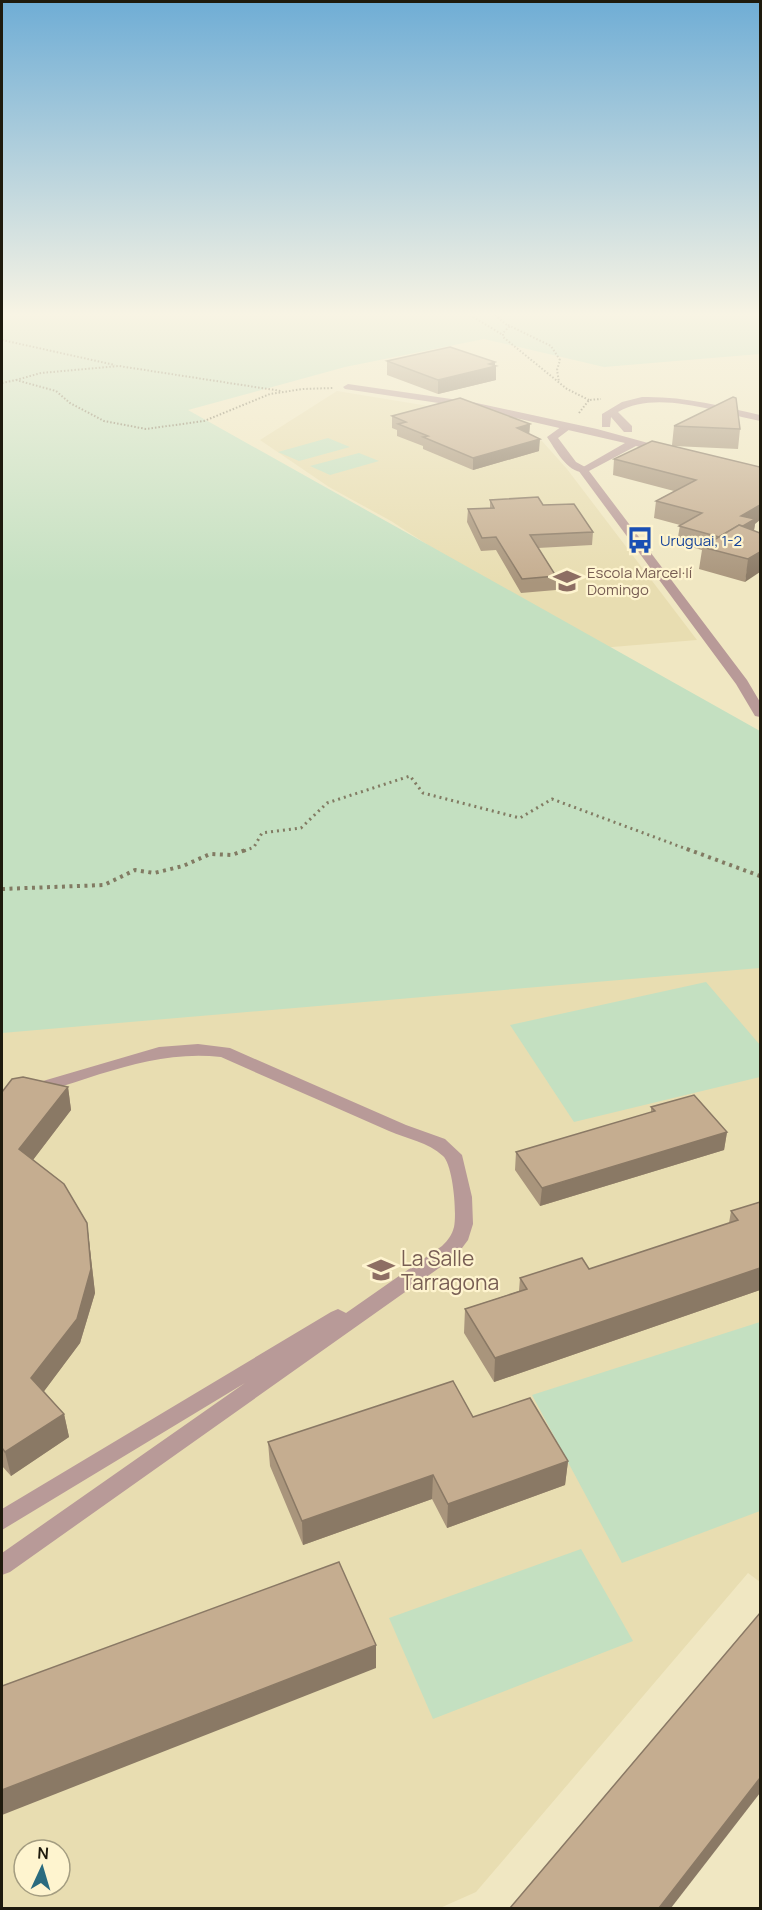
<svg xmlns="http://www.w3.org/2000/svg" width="762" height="1910" font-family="Manrope,sans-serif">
	<rect width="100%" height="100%" fill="#f0e7c2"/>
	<!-- built -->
	<g fill="#e8ddb1" fill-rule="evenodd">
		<path d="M 337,391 L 508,419 L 497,422 L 542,441 L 567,469 L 697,640 L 588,649 L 391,521 L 329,487 L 260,440 Z"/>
		<path d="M 2,935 L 760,958 L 760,1582 L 748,1573 L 476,1892 L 440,1908 L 2,1908 ZM 24,1850 L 60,1850 L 60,1886 L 24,1886 Z"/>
	</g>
	<!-- green -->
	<g fill="#c4e0c1">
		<path d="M 2,315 L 760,315 L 760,354 L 604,367 L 484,339 L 345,367 L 188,410 L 760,731 L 760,968 L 2,1033 Z"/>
		<path d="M 328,438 L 350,447 L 299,461 L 278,452 Z"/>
		<path d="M 359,453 L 379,461 L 330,475 L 310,466 Z"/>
		<path d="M 706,982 L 760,1045 L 760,1077 L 574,1122 L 510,1025 Z"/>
		<path d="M 760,1322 L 760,1511 L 622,1563 L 532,1395 Z"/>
		<path d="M 581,1549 L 633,1641 L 433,1719 L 389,1618 Z"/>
	</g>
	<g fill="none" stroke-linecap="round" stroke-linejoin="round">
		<!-- path-far2 -->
		<g stroke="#827b63" stroke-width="2" stroke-dasharray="1.5 2" stroke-linecap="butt">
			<path d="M 470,315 L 503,335"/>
			<path d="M 495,315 L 509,327 L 503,333 L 503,337 L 567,389 L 589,400"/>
			<path d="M 508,325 L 551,346 L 560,360 L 557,370 L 559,382"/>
			<path d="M 2,340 L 115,365"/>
			<path d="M 16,380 L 41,373 L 119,366 L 281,391"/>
			<path d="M 2,383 L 16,380 L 56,391 L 70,403 L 104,421 L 146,429 L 204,421 L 270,394 L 303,389 L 333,388"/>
			<path d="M 579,413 L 589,400 L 601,399"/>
		</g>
		<!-- path-far1 -->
		<path stroke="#827b63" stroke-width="3" stroke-dasharray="2 4" stroke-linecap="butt" d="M 244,851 L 254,847 L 262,833 L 301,828 L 327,803 L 410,776 L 423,793 L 520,818 L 552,799 L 692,851"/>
		<!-- path -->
		<g stroke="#827b63" stroke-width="4" stroke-dasharray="3 4.5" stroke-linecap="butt">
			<path d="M 687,849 L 760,876"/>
			<path d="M 2,889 L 104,885 L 135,870 L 154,873 L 183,866 L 210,854 L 232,855 L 248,849"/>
		</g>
		<!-- service -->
		<path fill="#b89a98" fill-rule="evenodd" d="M 198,1044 L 230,1048 L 406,1125 L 445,1139 L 462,1155 L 472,1197 L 473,1224 L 468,1240 L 456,1256 L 10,1572 L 2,1575 L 2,1553 L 245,1383 L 2,1530 L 2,1509 L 331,1312 L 338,1309 L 346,1313 L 442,1246 C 448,1240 452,1235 454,1227 C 457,1213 453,1165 443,1156 C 428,1142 407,1139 389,1131 C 333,1106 277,1082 221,1057 C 144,1048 75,1088 2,1103 L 2,1093 L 159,1047 Z"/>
		<!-- pedestrian -->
		<path fill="#b89a98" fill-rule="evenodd" d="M 565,424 L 574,426 L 558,438 L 576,462 L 587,468 L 587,472 C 568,475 556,450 547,437 Z"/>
		<!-- minor -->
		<g fill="#b89a98" fill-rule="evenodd">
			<path d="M 348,384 L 472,402 L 597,429 L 670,449 L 671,451 L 666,454 L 636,446 L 589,471 L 747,680 L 760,702 L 760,717 L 755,716 L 736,684 L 578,470 L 625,443 L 472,408 L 345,389 L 343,387 Z"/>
			<path d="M 642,397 C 683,396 721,406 760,415 L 760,421 C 719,413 657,389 618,412 L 632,426 L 632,432 L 624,432 L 611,417 L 610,427 L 602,427 L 602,414 L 622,402 Z"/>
		</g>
	</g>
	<!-- wall -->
	<g fill="#a9957c">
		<path d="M 387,361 L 495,362 L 495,365 L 496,366 L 496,380 L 438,394 L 387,375 Z"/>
		<path d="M 392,416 L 530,424 L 529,434 L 539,451 L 473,470 L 423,449 L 423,446 L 397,436 L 397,430 L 392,428 Z"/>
		<path d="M 674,426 L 740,429 L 738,449 L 674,446 L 755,524 L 745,582 L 699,569 L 702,550 L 677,543 L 680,525 L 654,518 L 656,501 L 674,491 L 613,475 L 614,459 L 672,445 Z"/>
		<path d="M 490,500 L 543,505 L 593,532 L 592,545 L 538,548 L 556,576 L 556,590 L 521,593 L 496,550 L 481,551 L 467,522 L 468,509 L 490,508 Z"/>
		<path d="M 68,1087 L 71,1110 L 33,1160 L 87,1223 L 95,1293 L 80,1343 L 44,1391 L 64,1414 L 69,1437 L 11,1476 L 2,1466 L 2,1092 Z"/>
		<path d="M 651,1107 L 727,1132 L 724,1150 L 540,1206 L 515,1170 L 516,1152 L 651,1113 Z"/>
		<path d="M 760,1202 L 760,1290 L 494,1382 L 464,1333 L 465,1309 L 519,1291 L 520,1278 L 589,1269 L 729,1223 L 731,1211 Z"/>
		<path d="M 473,1417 L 568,1461 L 565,1485 L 447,1528 L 432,1499 L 303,1545 L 270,1466 L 268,1442 Z"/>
	</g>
	<!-- shaded-wall -->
	<g fill="#8a7965">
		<path d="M 495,362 L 495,367 L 496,366 L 496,380 L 438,394 L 438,380 Z"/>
		<path d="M 530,424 L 529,436 L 517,428 Z"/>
		<path d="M 540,439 L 539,451 L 473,470 L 473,458 Z"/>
		<path d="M 760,505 L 760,520 L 755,524 L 753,537 L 725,553 L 741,516 Z"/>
		<path d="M 760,552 L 760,572 L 745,582 L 748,559 Z"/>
		<path d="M 68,1087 L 71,1110 L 23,1173 L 19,1149 Z"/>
		<path d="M 727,1132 L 724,1150 L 540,1206 L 542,1188 Z"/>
		<path d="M 87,1223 L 95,1293 L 80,1343 L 36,1402 L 31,1378 Z"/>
		<path d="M 760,1268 L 760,1290 L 494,1382 L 495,1358 Z"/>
		<path d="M 64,1414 L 69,1437 L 11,1476 L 5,1452 Z"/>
		<path d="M 568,1461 L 565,1485 L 447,1528 L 448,1504 Z"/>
		<path d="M 433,1475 L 432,1499 L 303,1545 L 302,1521 Z"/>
		<path d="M 376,1645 L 376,1668 L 2,1815 L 2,1790 Z"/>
		<path d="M 760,1778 L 760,1793 L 671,1908 L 659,1908 Z"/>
	</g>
	<!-- building -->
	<g fill="#c5ad90" stroke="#8a7965" stroke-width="1.5">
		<path d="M 450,347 L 495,362 L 489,364 L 496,366 L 438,380 L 387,361 Z"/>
		<path d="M 733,397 L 736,398 L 740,429 L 674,426 Z"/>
		<path d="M 460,398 L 530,424 L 517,428 L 540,439 L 473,458 L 423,437 L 428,436 L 398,424 L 406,422 L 392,416 Z"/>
		<path d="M 652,441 L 760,467 L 760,505 L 741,516 L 755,519 L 743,526 L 739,525 L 719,537 L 679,526 L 702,513 L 656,501 L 696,480 L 614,459 Z"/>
		<path d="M 538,497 L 543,505 L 574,504 L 593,532 L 530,535 L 556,576 L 522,579 L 496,537 L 482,538 L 468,509 L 494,508 L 490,500 Z"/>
		<path d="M 739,525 L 760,533 L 760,552 L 748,559 L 702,547 Z"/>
		<path d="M 23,1077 L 68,1087 L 19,1149 L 64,1184 L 87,1223 L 91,1269 L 77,1319 L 31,1378 L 64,1414 L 5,1452 L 2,1448 L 2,1092 L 12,1079 Z"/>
		<path d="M 694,1095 L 727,1132 L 542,1188 L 516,1152 L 655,1111 L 651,1107 Z"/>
		<path d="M 760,1202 L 760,1268 L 495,1358 L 465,1309 L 527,1289 L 520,1278 L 582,1258 L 589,1269 L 738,1220 L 731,1211 Z"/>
		<path d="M 453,1381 L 473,1417 L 530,1398 L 568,1461 L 448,1504 L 433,1475 L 302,1521 L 268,1442 Z"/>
		<path d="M 339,1562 L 376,1645 L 2,1790 L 2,1686 Z"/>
		<path d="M 760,1613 L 760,1778 L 659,1908 L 510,1908 Z"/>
	</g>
	<!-- sky -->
	<linearGradient id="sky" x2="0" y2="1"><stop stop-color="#6fadd5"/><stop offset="0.54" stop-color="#f8f4e4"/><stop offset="1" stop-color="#f8f4e4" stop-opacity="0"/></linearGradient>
	<rect width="762" height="583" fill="url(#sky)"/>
	<!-- icons -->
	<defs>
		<symbol id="bus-bare" viewBox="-9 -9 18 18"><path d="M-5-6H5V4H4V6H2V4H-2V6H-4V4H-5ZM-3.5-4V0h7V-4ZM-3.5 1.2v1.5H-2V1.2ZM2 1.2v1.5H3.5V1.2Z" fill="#1a4fb4" stroke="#fef4cf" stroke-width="2.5" paint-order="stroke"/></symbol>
		<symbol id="school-bare" viewBox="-9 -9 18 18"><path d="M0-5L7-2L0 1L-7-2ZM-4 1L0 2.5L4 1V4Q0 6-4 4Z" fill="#8d6e63" stroke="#fef4cf" stroke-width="2.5" paint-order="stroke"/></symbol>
	</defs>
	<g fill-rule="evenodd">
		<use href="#bus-bare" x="621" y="521" width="38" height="38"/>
		<use href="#school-bare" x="548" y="562" width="38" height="38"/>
		<use href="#school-bare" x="362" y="1251" width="38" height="38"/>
	</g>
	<g text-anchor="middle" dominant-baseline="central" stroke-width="4.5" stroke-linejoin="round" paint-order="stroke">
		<!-- far-transit labels -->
		<g font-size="15" fill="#164399" stroke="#fef4cf" text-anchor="start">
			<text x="660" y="540">Uruguai, 1-2</text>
		</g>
		<!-- far-education labels -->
		<g font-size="15" fill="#785e54" stroke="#fef4cf" text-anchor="start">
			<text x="587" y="572">Escola Marcel·lí<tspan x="587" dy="17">Domingo</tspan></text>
		</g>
		<!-- near-education labels -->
		<g font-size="21" fill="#785e54" stroke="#fef4cf" text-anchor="start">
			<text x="401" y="1258">La Salle<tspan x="401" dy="24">Tarragona</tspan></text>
		</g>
	</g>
	<!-- border -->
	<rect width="762" height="1910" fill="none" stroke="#1e1a0d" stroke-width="6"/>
	<!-- north arrow -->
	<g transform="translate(42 1868) rotate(4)"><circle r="28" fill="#fef4cf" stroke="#a49d81" stroke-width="1.5"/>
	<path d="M0-4.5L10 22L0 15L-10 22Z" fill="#2a6b7f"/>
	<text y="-9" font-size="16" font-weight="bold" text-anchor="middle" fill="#1e1a0d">N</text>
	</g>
</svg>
